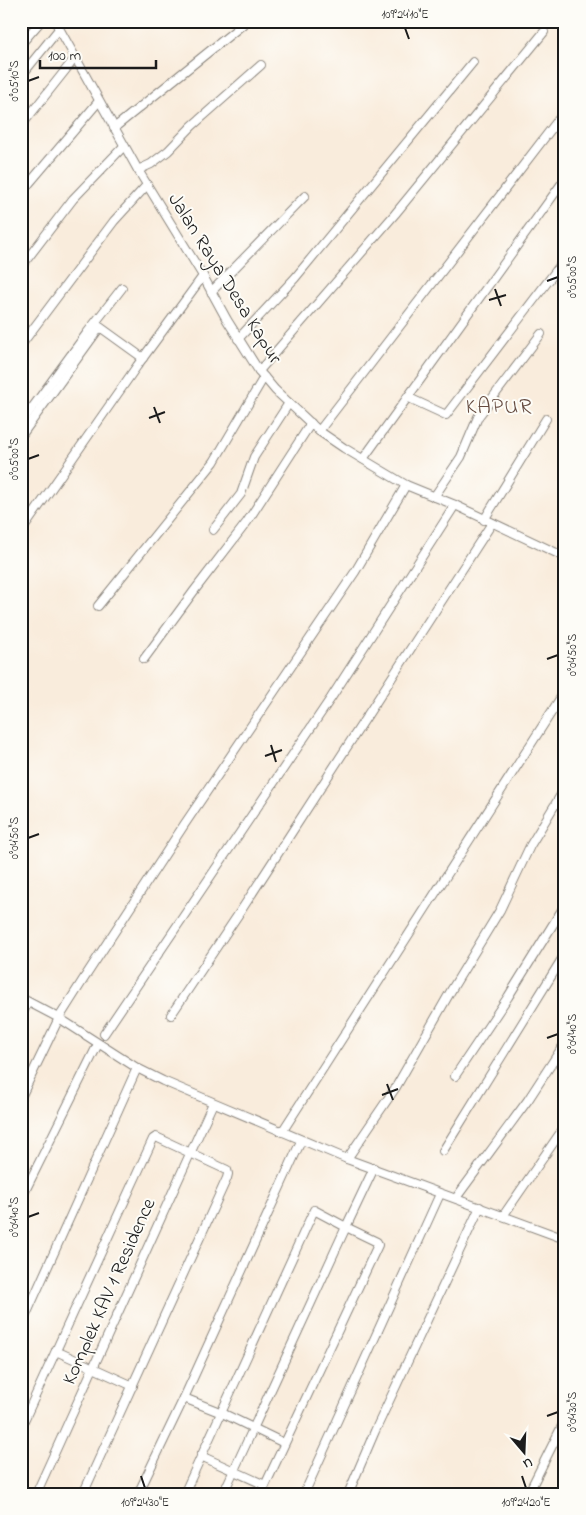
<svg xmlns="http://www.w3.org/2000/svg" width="586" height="1515" font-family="'Indie Flower',sans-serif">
	<rect width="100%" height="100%" fill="#fdfcf7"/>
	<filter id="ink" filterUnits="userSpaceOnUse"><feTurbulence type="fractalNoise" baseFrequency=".02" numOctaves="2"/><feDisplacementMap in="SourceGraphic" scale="10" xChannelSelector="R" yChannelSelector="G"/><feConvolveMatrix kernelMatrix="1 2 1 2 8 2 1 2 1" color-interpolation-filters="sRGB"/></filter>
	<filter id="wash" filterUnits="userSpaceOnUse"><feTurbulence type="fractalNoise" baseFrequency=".0096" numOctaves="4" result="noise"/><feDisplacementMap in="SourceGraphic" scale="20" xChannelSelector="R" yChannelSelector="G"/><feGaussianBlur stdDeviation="1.12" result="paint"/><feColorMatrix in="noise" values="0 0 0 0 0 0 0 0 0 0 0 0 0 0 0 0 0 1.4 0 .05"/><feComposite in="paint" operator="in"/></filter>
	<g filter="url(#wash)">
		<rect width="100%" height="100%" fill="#f9ecdc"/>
	</g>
	<g filter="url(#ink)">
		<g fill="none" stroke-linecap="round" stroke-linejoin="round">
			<defs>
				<g id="street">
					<path d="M 55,21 L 138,170 L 203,276 L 227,320 L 259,371 L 275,390 L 319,431 L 344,448 L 406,485 L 455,505 L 565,557"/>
					<path d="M 21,44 L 41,21"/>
					<path d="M 21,76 L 59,29"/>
					<path d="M 25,121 L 75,58"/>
					<path d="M 114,128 L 247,21"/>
					<path d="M 138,170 L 151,164 L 168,151 L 192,126 L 261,65"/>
					<path d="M 21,193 L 99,101"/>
					<path d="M 21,267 L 73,199 L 124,146"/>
					<path d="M 211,292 L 305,196"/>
					<path d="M 238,339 L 295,278 L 473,62"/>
					<path d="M 21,345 L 114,221 L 147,185"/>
					<path d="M 259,371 L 395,214 L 544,32"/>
					<path d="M 407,397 L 446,415 L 565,259"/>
					<path d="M 21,423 L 87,333 L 122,288"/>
					<path d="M 319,431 L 565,111"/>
					<path d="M 21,436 L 100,327 L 143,358"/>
					<path d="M 363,459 L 565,179"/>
					<path d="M 434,497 L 461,457 L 478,417 L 541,334"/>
					<path d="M 484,520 L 546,419"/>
					<path d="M 213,530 L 241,494 L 254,457 L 289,403"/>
					<path d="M 21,532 L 137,366 L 203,276"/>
					<path d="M 98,606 L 214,462 L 264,377"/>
					<path d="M 144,659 L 194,591 L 247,522 L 311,423"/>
					<path d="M 21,998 L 59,1018 L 137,1068 L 163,1081 L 347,1159 L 565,1239"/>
					<path d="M 171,1015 L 242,909 L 492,523"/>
					<path d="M 21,1016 L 28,1002"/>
					<path d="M 104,1034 L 331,698 L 455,505"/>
					<path d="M 455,1076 L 508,997 L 565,905"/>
					<path d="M 21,1097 L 59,1018 L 83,980 L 184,825 L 355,572 L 406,485"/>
					<path d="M 282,1132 L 565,691"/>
					<path d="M 443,1151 L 565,954"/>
					<path d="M 347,1159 L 396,1087 L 452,989 L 500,910 L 530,846 L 565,788"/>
					<path d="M 456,1198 L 528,1100 L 565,1043"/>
					<path d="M 21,1199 L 98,1044"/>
					<path d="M 503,1216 L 565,1126"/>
					<path d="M 21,1326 L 137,1068"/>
					<path d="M 56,1351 L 133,1386"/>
					<path d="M 184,1398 L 222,1413 L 284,1443"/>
					<path d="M 21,1427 L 153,1139 L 156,1137 L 227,1170 L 228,1174 L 227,1178 L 83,1494"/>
					<path d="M 201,1456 L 265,1485"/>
					<path d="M 36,1494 L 213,1103"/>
					<path d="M 138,1494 L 184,1398 L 301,1141"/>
					<path d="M 184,1494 L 314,1210 L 346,1227 L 223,1494"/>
					<path d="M 261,1494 L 378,1245 L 377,1242 L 346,1227 L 374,1168"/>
					<path d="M 304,1494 L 440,1194"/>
					<path d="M 348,1494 L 375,1431 L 480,1207"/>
					<path d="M 528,1494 L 565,1420"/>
				</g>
			</defs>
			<!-- street casing -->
			<use href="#street" stroke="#8a847c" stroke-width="10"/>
			<!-- street -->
			<use href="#street" stroke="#fff" stroke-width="8"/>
		</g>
	</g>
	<!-- ticks -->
	<path fill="none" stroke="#1c1c1c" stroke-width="2" d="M 405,28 L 409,39M 28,81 L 39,77M 547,281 L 558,277M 495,289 L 501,306M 489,300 L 506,295M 154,407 L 160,423M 149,418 L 165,412M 28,459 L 39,455M 547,659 L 558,655M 271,745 L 276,762M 265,756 L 282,750M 28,838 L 39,834M 547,1038 L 558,1034M 387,1084 L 393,1100M 382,1095 L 398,1089M 28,1217 L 39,1213M 547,1416 L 558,1412M 141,1476 L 145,1488M 522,1476 L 526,1488"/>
	<g text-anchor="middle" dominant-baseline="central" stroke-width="4" stroke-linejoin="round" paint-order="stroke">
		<!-- street labels -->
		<g font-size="20" fill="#1c1c1c" stroke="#fdfcf7">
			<text transform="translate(224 279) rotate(58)">Jalan Raya Desa Kapur</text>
			<text transform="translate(110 1292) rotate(-66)">Komplek KAV 1 Residence</text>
		</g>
		<!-- quarter labels -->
		<g font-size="22" letter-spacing="1" fill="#654b40" stroke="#fdfcf7">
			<text x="499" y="408">KAPUR</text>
		</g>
	</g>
	<!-- margin -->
	<rect width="586" height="1515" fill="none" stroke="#fdfcf7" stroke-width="55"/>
	<!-- north arrow -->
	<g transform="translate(524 1452) rotate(161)" stroke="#fdfcf7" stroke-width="4" paint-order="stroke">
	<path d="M0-4L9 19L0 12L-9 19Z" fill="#1c1c1c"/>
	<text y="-8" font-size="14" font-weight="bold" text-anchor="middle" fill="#1c1c1c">U</text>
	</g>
	<!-- scale -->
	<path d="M40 60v8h116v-8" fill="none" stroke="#1c1c1c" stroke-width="2.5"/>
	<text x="48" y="60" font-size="15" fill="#1c1c1c" stroke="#fdfcf7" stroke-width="4" paint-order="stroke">100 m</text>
	<rect x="28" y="28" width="530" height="1460" fill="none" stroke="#1c1c1c" stroke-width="2"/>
	<g font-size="12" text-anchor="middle" fill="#1c1c1c">
		<text x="405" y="18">109°24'10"E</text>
		<text transform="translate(14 81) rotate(-90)" y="4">0°05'10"S</text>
		<text transform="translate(572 277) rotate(-90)" y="4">0°05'00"S</text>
		<text transform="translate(14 459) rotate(-90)" y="4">0°05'00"S</text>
		<text transform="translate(572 655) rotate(-90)" y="4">0°04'50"S</text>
		<text transform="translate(14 838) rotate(-90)" y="4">0°04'50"S</text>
		<text transform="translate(572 1034) rotate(-90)" y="4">0°04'40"S</text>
		<text transform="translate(14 1217) rotate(-90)" y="4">0°04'40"S</text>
		<text transform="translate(572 1412) rotate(-90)" y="4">0°04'30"S</text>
		<text x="145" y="1506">109°24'30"E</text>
		<text x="526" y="1506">109°24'20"E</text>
	</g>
</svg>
